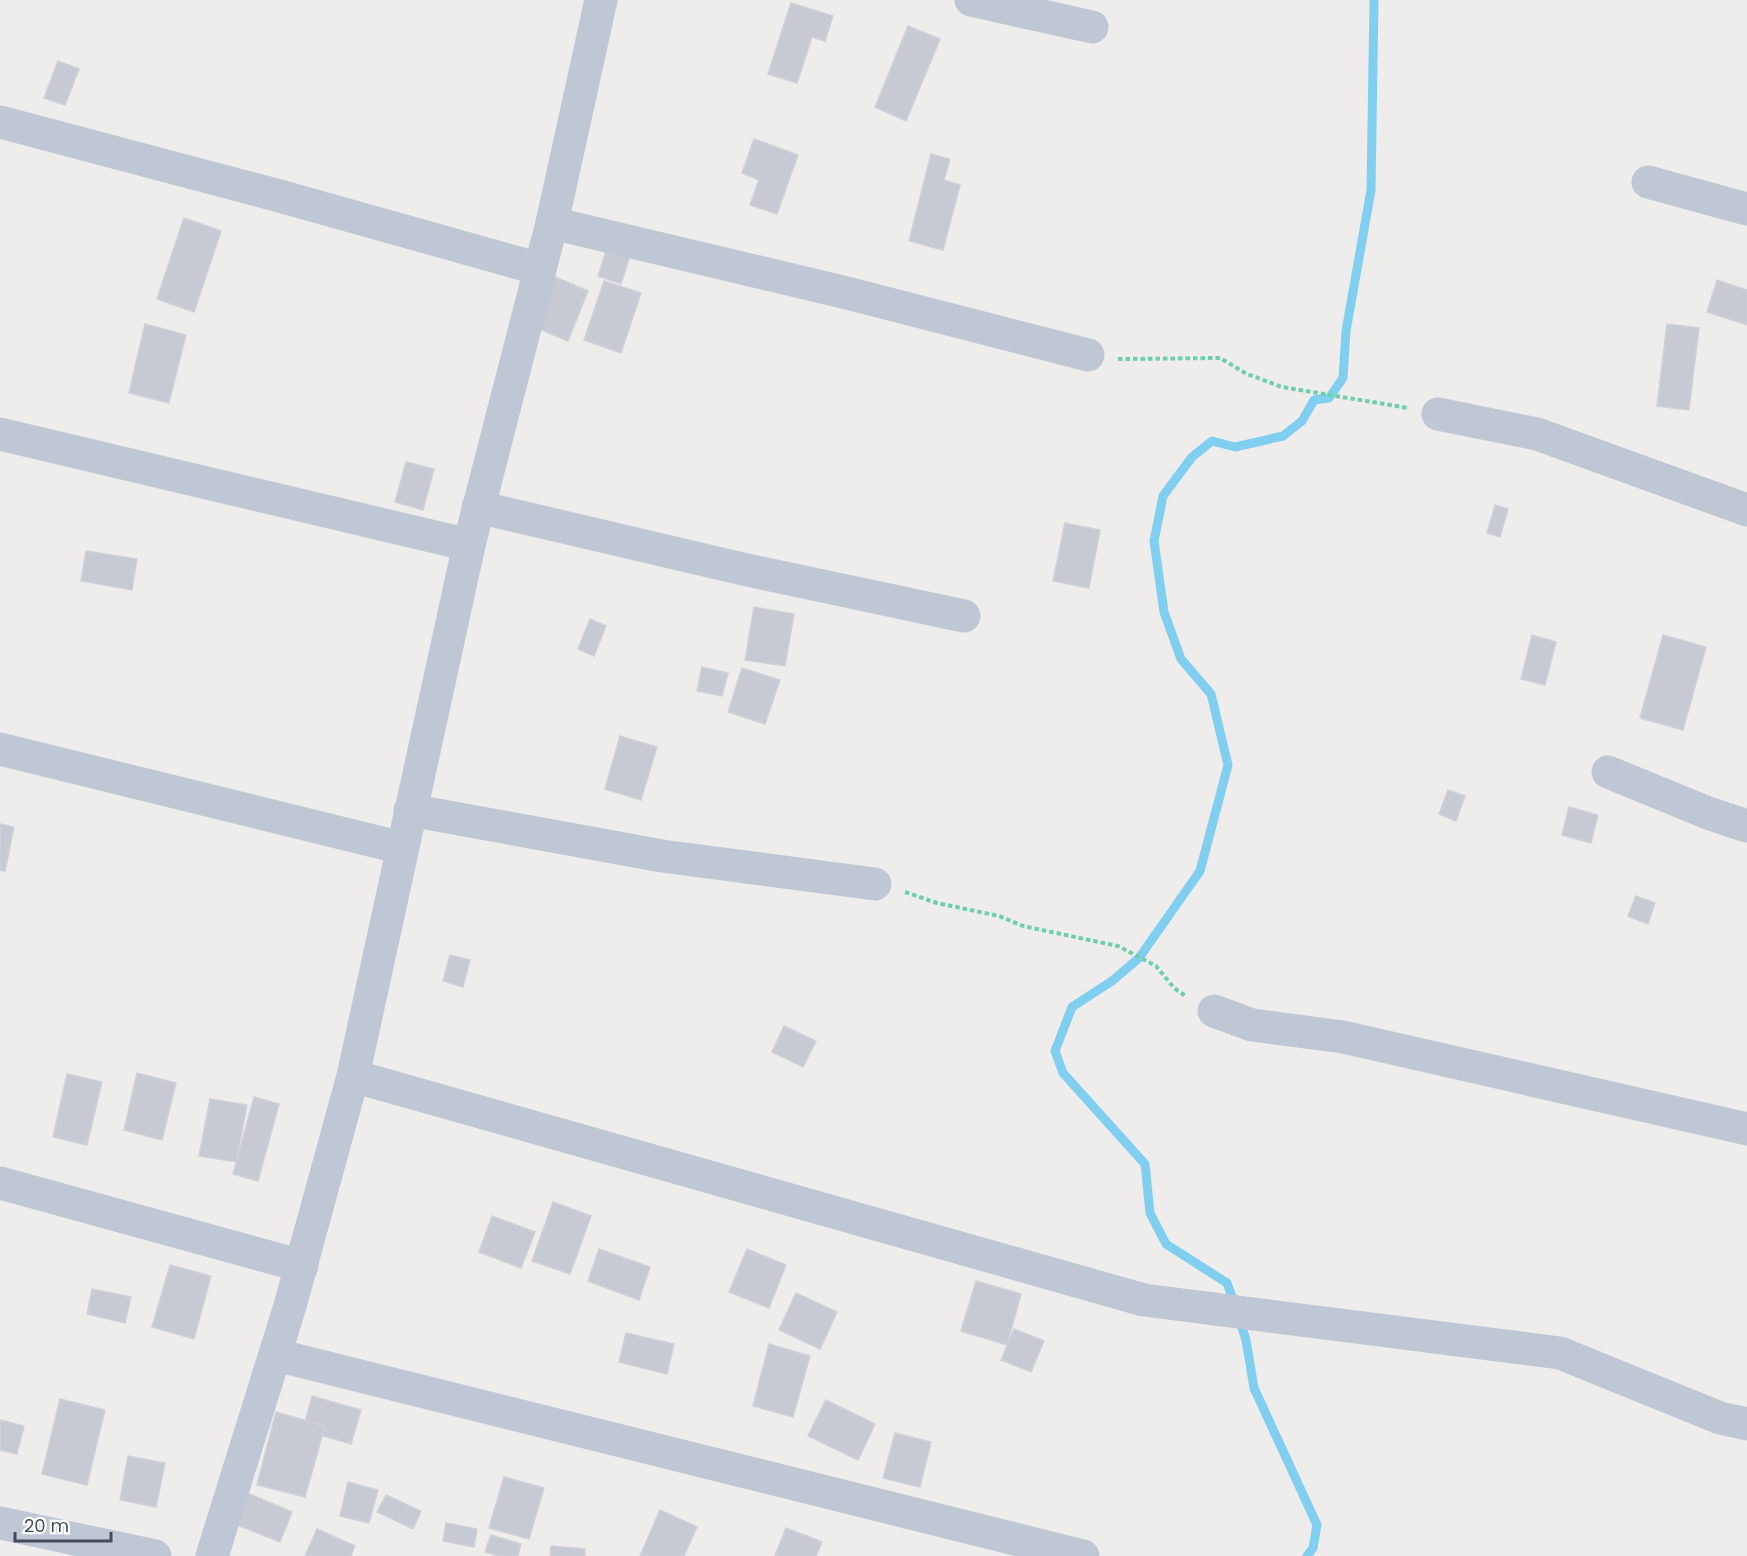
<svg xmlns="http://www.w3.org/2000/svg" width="1747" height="1556" font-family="Poppins,sans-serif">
	<rect width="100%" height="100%" fill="#efecec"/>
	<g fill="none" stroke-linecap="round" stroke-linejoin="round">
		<!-- stream -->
		<g stroke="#80cff1" stroke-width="9">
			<path d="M 1235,1305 L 1227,1283 L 1166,1244 L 1150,1213 L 1145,1164 L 1063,1073 L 1055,1051 L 1072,1007 L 1112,981 L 1139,958 L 1200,871 L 1228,765 L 1211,694 L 1181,659 L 1164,612 L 1154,541 L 1163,496 L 1192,457 L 1212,441 L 1235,447 L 1283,436 L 1302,421 L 1314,400 L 1329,398 L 1343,378 L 1346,331 L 1371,190 L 1374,0"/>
			<path d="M 1239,1319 L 1246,1340 L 1254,1388 L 1317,1525 L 1313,1548 L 1307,1556"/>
		</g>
	</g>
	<!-- building -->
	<g fill="#c7cad3" stroke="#cfd1d8" stroke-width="1.5">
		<path d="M 791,3 L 833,16 L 825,41 L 812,37 L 797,83 L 768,74 Z"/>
		<path d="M 908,26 L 940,39 L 906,121 L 875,107 Z"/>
		<path d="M 58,61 L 79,69 L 65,105 L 44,98 Z"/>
		<path d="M 754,139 L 798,155 L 777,214 L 750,205 L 759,180 L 742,173 Z"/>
		<path d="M 931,154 L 950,159 L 944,180 L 960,185 L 943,250 L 909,241 Z"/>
		<path d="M 184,218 L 221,231 L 194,312 L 157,299 Z"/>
		<path d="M 609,242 L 632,250 L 621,284 L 598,276 Z"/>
		<path d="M 548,274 L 588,291 L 568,341 L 527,324 Z"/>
		<path d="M 1717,280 L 1747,290 L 1747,325 L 1707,312 Z"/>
		<path d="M 604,281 L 641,293 L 621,353 L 584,340 Z"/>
		<path d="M 145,324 L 186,335 L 169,403 L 129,393 Z"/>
		<path d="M 1667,324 L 1699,328 L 1689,410 L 1657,406 Z"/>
		<path d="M 406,462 L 434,469 L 423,510 L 395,502 Z"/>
		<path d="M 1495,505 L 1508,509 L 1500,537 L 1487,533 Z"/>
		<path d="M 1065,523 L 1100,530 L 1089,588 L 1053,581 Z"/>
		<path d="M 86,551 L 137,559 L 132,590 L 81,581 Z"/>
		<path d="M 754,607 L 794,614 L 785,666 L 745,660 Z"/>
		<path d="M 590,619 L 606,626 L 594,656 L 578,649 Z"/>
		<path d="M 1532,635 L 1556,642 L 1545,685 L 1521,679 Z"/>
		<path d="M 1663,635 L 1706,647 L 1683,730 L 1640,718 Z"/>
		<path d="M 702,667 L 728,673 L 722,696 L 697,691 Z"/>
		<path d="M 742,668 L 780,680 L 765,724 L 728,712 Z"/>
		<path d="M 620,736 L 657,747 L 641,800 L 605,789 Z"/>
		<path d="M 1448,790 L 1465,796 L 1456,821 L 1439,814 Z"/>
		<path d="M 1569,807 L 1598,815 L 1591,843 L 1562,835 Z"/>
		<path d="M 0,824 L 14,827 L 5,871 L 0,870 Z"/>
		<path d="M 1636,896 L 1655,903 L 1648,924 L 1628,916 Z"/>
		<path d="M 450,955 L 470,960 L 463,987 L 443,981 Z"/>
		<path d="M 784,1026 L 816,1041 L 803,1067 L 772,1052 Z"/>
		<path d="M 137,1073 L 176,1083 L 162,1140 L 124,1130 Z"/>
		<path d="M 67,1074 L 102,1082 L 87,1145 L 53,1137 Z"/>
		<path d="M 254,1097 L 279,1104 L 258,1181 L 233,1174 Z"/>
		<path d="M 210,1099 L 247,1105 L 236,1162 L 199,1156 Z"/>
		<path d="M 553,1202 L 591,1216 L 570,1274 L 532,1261 Z"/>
		<path d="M 492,1216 L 535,1232 L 521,1268 L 479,1252 Z"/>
		<path d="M 599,1249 L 650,1267 L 639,1300 L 588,1281 Z"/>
		<path d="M 747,1249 L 786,1265 L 769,1308 L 729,1292 Z"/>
		<path d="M 170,1265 L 211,1276 L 194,1339 L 152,1327 Z"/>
		<path d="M 976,1281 L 1021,1294 L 1007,1345 L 961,1331 Z"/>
		<path d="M 92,1289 L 131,1297 L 125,1323 L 87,1314 Z"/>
		<path d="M 796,1293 L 837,1312 L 820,1349 L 779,1330 Z"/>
		<path d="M 1014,1329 L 1044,1341 L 1031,1372 L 1001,1360 Z"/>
		<path d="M 626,1333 L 674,1344 L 667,1374 L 619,1362 Z"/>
		<path d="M 769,1344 L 810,1356 L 793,1417 L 753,1406 Z"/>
		<path d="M 312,1396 L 361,1410 L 351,1444 L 303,1430 Z"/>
		<path d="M 60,1399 L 105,1410 L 87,1485 L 42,1474 Z"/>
		<path d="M 826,1400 L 875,1424 L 858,1460 L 808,1436 Z"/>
		<path d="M 276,1412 L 325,1426 L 305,1497 L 257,1485 Z"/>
		<path d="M 0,1420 L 24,1426 L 17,1454 L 0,1450 Z"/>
		<path d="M 895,1433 L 931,1442 L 920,1487 L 883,1478 Z"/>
		<path d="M 128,1456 L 165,1463 L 156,1507 L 120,1500 Z"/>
		<path d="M 504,1477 L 544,1488 L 529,1539 L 489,1528 Z"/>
		<path d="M 348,1482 L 378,1490 L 369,1523 L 340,1516 Z"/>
		<path d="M 240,1490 L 292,1512 L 280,1542 L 227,1521 Z"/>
		<path d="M 386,1495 L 421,1511 L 413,1529 L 377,1512 Z"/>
		<path d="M 660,1510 L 697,1527 L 684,1556 L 640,1556 Z"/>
		<path d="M 446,1523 L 477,1529 L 474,1547 L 443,1541 Z"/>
		<path d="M 786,1528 L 822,1542 L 816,1556 L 775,1556 Z"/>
		<path d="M 317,1529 L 355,1546 L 351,1556 L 305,1556 Z"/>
		<path d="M 491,1535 L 521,1544 L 518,1556 L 499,1556 L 485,1552 Z"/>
		<path d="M 551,1546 L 585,1549 L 585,1556 L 550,1556 Z"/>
	</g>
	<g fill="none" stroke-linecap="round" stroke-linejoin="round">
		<!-- path -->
		<g stroke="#6cd1a9" stroke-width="4" stroke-dasharray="4.5 3" stroke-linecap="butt">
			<path d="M 1118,359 L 1220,358 L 1247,374 L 1282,387 L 1408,408"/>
			<path d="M 905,892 L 937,903 L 999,916 L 1023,926 L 1118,946 L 1156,966 L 1174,988 L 1187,997"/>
		</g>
		<!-- minor -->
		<g stroke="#bec7d3" stroke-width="33">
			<path d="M 971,0 L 1092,27"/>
			<path d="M 0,122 L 276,195 L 540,269"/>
			<path d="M 1648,182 L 1747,209"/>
			<path d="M 552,223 L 847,293 L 1088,355"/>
			<path d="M 1438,414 L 1537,434 L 1747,510"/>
			<path d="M 0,434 L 469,545"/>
			<path d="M 478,507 L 747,570 L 964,616"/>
			<path d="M 0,749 L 402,848"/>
			<path d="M 1608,772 L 1708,813 L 1747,826"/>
			<path d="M 410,810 L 662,856 L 875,884"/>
			<path d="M 1214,1011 L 1252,1025 L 1343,1037 L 1747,1129"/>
			<path d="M 353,1076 L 1144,1300 L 1560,1353 L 1720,1418 L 1747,1424"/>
			<path d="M 0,1183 L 302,1266"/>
			<path d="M 276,1355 L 1083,1556"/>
			<path d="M 0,1523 L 155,1556"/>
			<path d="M 212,1556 L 290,1306 L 353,1076 L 469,545 L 552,223 L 601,0"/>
		</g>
	</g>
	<!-- scale -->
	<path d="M15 1532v9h96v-9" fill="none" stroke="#434d5b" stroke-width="3"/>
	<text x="24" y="1532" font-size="18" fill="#434d5b" stroke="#ffffff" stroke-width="4.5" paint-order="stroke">20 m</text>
</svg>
